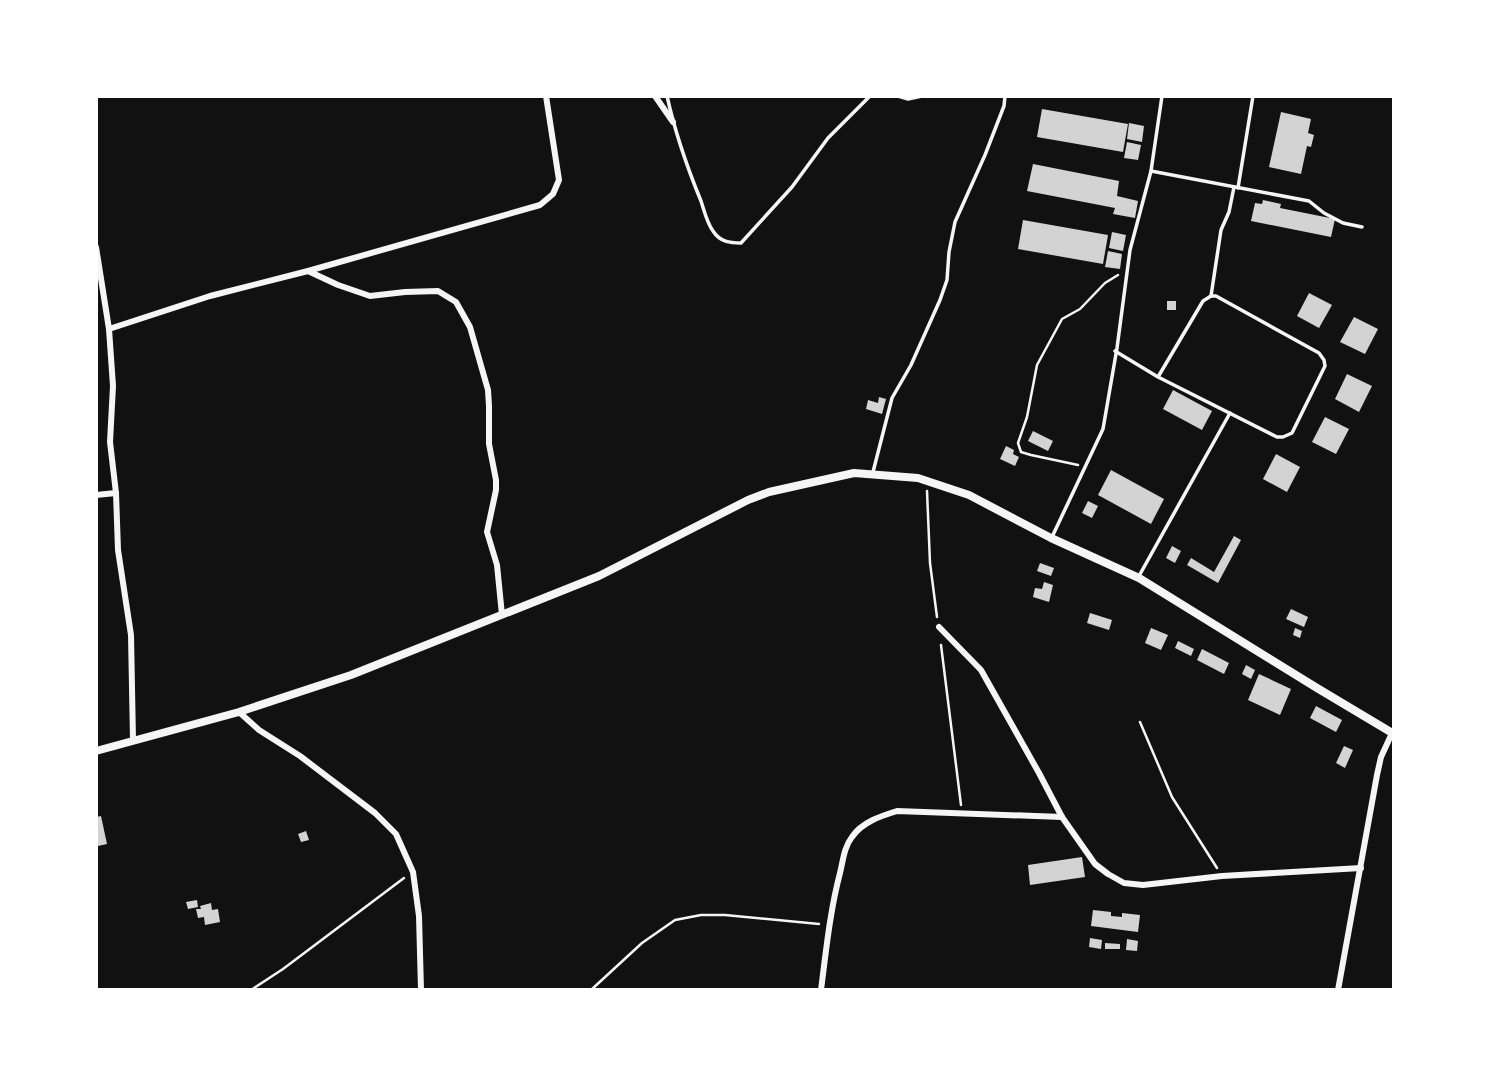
<svg xmlns="http://www.w3.org/2000/svg" width="1490" height="1086" font-family="Figtree,sans-serif">
	<rect width="100%" height="100%" fill="#111"/>
	<!-- building -->
	<g fill="#d3d3d3">
		<path d="M 1042,109 L 1128,124 L 1123,152 L 1037,137 Z"/>
		<path d="M 1281,112 L 1311,119 L 1308,133 L 1314,135 L 1311,147 L 1307,146 L 1301,174 L 1269,167 Z"/>
		<path d="M 1129,123 L 1144,126 L 1142,142 L 1127,139 Z"/>
		<path d="M 1127,142 L 1141,145 L 1138,160 L 1124,158 Z"/>
		<path d="M 1033,164 L 1119,181 L 1117,196 L 1138,201 L 1135,218 L 1113,214 L 1115,208 L 1027,191 Z"/>
		<path d="M 1263,200 L 1281,204 L 1280,208 L 1335,219 L 1331,237 L 1251,221 L 1255,203 L 1262,204 Z"/>
		<path d="M 1023,220 L 1108,235 L 1103,264 L 1018,249 Z"/>
		<path d="M 1112,232 L 1126,235 L 1123,251 L 1109,248 Z"/>
		<path d="M 1108,251 L 1122,254 L 1120,269 L 1105,267 Z"/>
		<path d="M 1309,293 L 1332,305 L 1319,328 L 1297,316 Z"/>
		<rect x="1167" y="301" width="9" height="9"/>
		<path d="M 1354,317 L 1378,329 L 1365,354 L 1340,342 Z"/>
		<path d="M 1347,374 L 1372,386 L 1359,412 L 1335,399 Z"/>
		<path d="M 1173,390 L 1212,411 L 1202,430 L 1163,409 Z"/>
		<path d="M 879,397 L 886,399 L 882,414 L 866,409 L 868,400 L 878,403 Z"/>
		<path d="M 1325,417 L 1349,429 L 1336,454 L 1312,442 Z"/>
		<path d="M 1033,431 L 1053,441 L 1048,451 L 1028,441 Z"/>
		<path d="M 1006,446 L 1014,450 L 1013,454 L 1019,457 L 1015,466 L 1000,459 Z"/>
		<path d="M 1276,454 L 1300,467 L 1287,492 L 1263,479 Z"/>
		<path d="M 1111,470 L 1164,499 L 1151,524 L 1098,495 Z"/>
		<path d="M 1088,501 L 1098,506 L 1092,518 L 1082,513 Z"/>
		<path d="M 1234,536 L 1241,540 L 1218,583 L 1187,565 L 1191,558 L 1214,572 Z"/>
		<path d="M 1172,546 L 1181,551 L 1175,563 L 1166,558 Z"/>
		<path d="M 1040,563 L 1054,568 L 1051,576 L 1037,571 Z"/>
		<path d="M 1044,582 L 1053,585 L 1049,602 L 1033,597 L 1035,588 L 1042,589 Z"/>
		<path d="M 1291,609 L 1308,617 L 1304,627 L 1286,619 Z"/>
		<path d="M 1090,613 L 1112,620 L 1109,630 L 1087,623 Z"/>
		<path d="M 1151,628 L 1168,635 L 1161,650 L 1145,643 Z"/>
		<path d="M 1295,628 L 1302,631 L 1300,638 L 1293,635 Z"/>
		<path d="M 1178,641 L 1194,649 L 1191,656 L 1175,648 Z"/>
		<path d="M 1202,649 L 1229,663 L 1224,674 L 1197,660 Z"/>
		<path d="M 1246,665 L 1255,670 L 1251,679 L 1242,674 Z"/>
		<path d="M 1259,674 L 1291,689 L 1280,715 L 1248,700 Z"/>
		<path d="M 1316,706 L 1342,720 L 1336,732 L 1310,718 Z"/>
		<path d="M 1344,746 L 1353,750 L 1345,768 L 1336,763 Z"/>
		<path d="M 101,816 L 107,844 L 98,846 L 96,837 L 96,817 Z"/>
		<path d="M 306,831 L 309,840 L 301,842 L 298,834 Z"/>
		<path d="M 1082,857 L 1085,877 L 1030,885 L 1028,865 Z"/>
		<path d="M 197,900 L 198,907 L 188,909 L 186,902 Z"/>
		<path d="M 211,903 L 212,910 L 218,909 L 220,922 L 205,925 L 204,917 L 198,918 L 196,909 L 201,909 L 200,906 Z"/>
		<path d="M 1093,910 L 1111,912 L 1111,916 L 1122,917 L 1122,913 L 1140,915 L 1138,932 L 1091,926 Z"/>
		<path d="M 1090,938 L 1102,940 L 1101,949 L 1089,947 Z"/>
		<path d="M 1127,939 L 1138,941 L 1137,951 L 1126,950 Z"/>
		<path d="M 1105,943 L 1120,944 L 1120,949 L 1105,949 Z"/>
	</g>
	<g fill="none" stroke-linecap="round" stroke-linejoin="round">
		<!-- path -->
		<g stroke="#f5f5f5" stroke-width="2.5">
			<path d="M 1078,465 L 1031,455 L 1021,452 L 1018,443 L 1027,417 L 1037,365 L 1062,319 L 1080,309 L 1105,283 L 1118,275"/>
			<path d="M 927,491 L 930,563 L 937,617"/>
			<path d="M 941,645 L 961,805"/>
			<path d="M 1140,722 L 1172,797 L 1217,868"/>
			<path d="M 251,990 L 283,969 L 404,878"/>
			<path d="M 591,990 L 642,943 L 675,920 L 701,915 L 725,915 L 819,924"/>
		</g>
		<!-- service -->
		<g stroke="#f5f5f5" stroke-width="3.5">
			<path d="M 667,96 C 675,132 687,167 701,201 C 704,210 707,223 713,231 C 720,242 730,243 741,243 L 792,187 L 828,138 L 870,96"/>
			<path d="M 898,96 L 908,99 L 922,96"/>
			<path d="M 1151,171 L 1309,201 L 1324,213 L 1343,223 L 1362,227"/>
			<path d="M 1238,188 L 1253,96"/>
			<path d="M 1211,296 L 1221,230 L 1229,212 L 1234,187"/>
			<path d="M 1115,351 L 1158,377 L 1277,437 L 1283,437 L 1292,433 L 1325,366 L 1324,360 L 1319,353 L 1216,296 L 1211,296 L 1203,301 L 1158,377"/>
			<path d="M 873,472 L 892,398 L 911,365 L 940,300 L 947,280 L 949,252 L 955,222 L 985,155 L 1004,106 L 1005,96"/>
			<path d="M 1052,537 L 1103,429 L 1117,348 L 1130,250 L 1151,171 L 1162,96"/>
			<path d="M 1139,576 L 1230,413"/>
		</g>
		<!-- minor -->
		<g stroke="#f5f5f5" stroke-width="6">
			<path d="M 655,96 L 673,122"/>
			<path d="M 96,247 L 109,329 L 113,386 L 110,442 L 116,493 L 118,550 L 131,635 L 133,740"/>
			<path d="M 308,271 L 338,285 L 370,296 L 405,292 L 438,291 L 456,302 L 470,327 L 488,390 L 489,406 L 489,444 L 496,480 L 496,490 L 487,532 L 497,565 L 502,615"/>
			<path d="M 109,329 L 210,296 L 308,271 L 540,205 L 553,194 L 559,180 L 546,96"/>
			<path d="M 96,495 L 116,493"/>
			<path d="M 939,627 L 981,670 L 1039,773 L 1062,817 L 1095,864 L 1108,874 L 1124,883 L 1143,885 L 1222,876 L 1361,868"/>
			<path d="M 239,712 L 259,730 L 300,756 L 375,813 L 396,834 L 413,872 L 419,916 L 421,990"/>
			<path d="M 821,990 C 826,951 830,911 840,873 C 843,861 844,847 852,837 C 862,822 881,816 897,811 L 1062,817"/>
			<path d="M 1338,990 L 1377,775 L 1381,757 L 1393,731"/>
		</g>
		<!-- tertiary -->
		<path stroke="#f5f5f5" stroke-width="8" d="M 96,751 L 239,712 L 351,675 L 599,576 L 748,500 L 769,492 L 854,473 L 918,478 L 969,495 L 1051,538 L 1139,578 L 1317,688 L 1394,734"/>
	</g>
	<!-- border -->
	<rect width="1490" height="1086" fill="none" stroke="#ffffff" stroke-width="196"/>
</svg>
